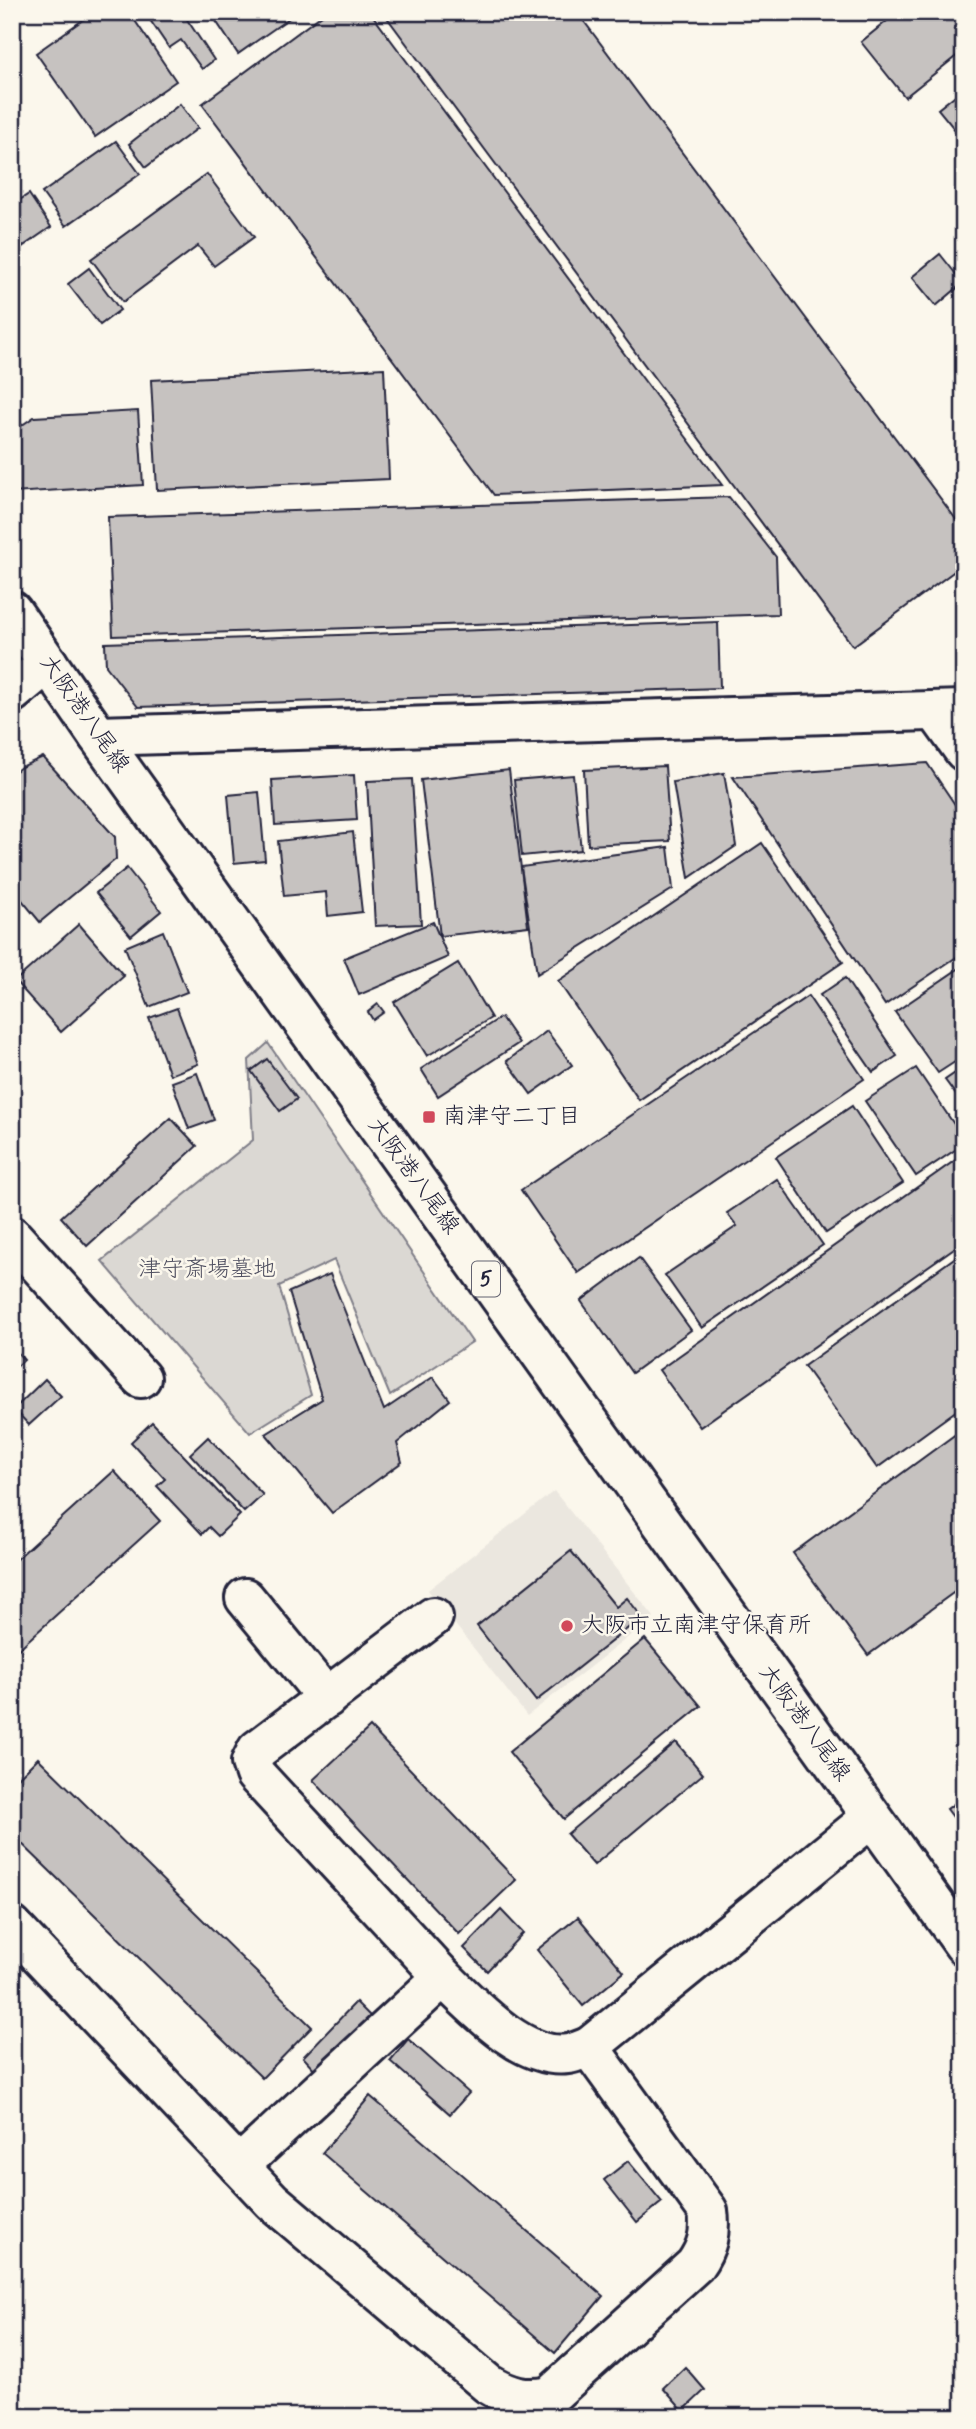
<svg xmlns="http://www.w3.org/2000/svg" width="976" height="2429" font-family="Mynerve,'Klee One',sans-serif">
	<rect width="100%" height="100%" fill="#fbf7ec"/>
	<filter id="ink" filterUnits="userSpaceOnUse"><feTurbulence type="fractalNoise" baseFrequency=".0143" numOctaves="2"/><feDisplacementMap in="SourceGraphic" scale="14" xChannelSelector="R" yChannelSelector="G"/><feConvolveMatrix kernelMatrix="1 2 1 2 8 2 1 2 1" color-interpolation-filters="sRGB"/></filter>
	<g filter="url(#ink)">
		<!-- built -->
		<path fill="#ebe7df" d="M 554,1491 L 654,1617 L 527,1716 L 428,1590 Z"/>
		<!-- green -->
		<path fill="#dbd8d3" stroke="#7e7d87" stroke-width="2" d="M 268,1043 L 472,1342 L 390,1396 L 334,1260 L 279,1286 L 311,1395 L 250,1433 L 102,1261 L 253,1140 L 249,1060 Z"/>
		<!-- building -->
		<g fill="#c6c2c0" stroke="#22223b" stroke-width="2">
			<path d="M 94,12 L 129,12 L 176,81 L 95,137 L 36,53 Z"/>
			<path d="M 161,12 L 182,12 L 214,60 L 202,69 L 181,40 L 169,48 L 150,20 Z"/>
			<path d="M 210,12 L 298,12 L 238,54 Z"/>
			<path d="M 326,12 L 370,12 L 722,485 L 494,495 L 202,104 Z"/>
			<path d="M 383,12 L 577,12 L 964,530 L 964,564 L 853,646 Z"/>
			<path d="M 898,12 L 964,12 L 964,50 L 905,97 L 861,42 Z"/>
			<path d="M 964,88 L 964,141 L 938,109 Z"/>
			<path d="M 180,104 L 198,128 L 146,167 L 129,144 Z"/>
			<path d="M 116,141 L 140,174 L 66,226 L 42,193 Z"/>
			<path d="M 207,174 L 254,237 L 214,266 L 198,246 L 123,302 L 91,259 Z"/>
			<path d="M 29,194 L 51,227 L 12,254 L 12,205 Z"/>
			<path d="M 940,254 L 963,283 L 936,306 L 912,277 Z"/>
			<path d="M 89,268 L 120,310 L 100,325 L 68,284 Z"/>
			<path d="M 384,368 L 389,479 L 157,490 L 151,380 Z"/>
			<path d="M 138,411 L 143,485 L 12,493 L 12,432 L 34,417 Z"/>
			<path d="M 729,497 L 776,557 L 778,614 L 113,636 L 108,517 Z"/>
			<path d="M 718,622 L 720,688 L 138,707 L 106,666 L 105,643 Z"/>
			<path d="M 43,757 L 115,837 L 116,859 L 40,922 L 12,888 L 12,774 L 21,767 Z"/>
			<path d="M 927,763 L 964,818 L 964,952 L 885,1005 L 733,777 Z"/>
			<path d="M 665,766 L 670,841 L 588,845 L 584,770 Z"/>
			<path d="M 509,770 L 528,926 L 440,936 L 421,780 Z"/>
			<path d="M 724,773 L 736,846 L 689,878 L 673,782 Z"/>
			<path d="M 354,775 L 357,820 L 275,825 L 272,780 Z"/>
			<path d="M 573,775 L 581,850 L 522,856 L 514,780 Z"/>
			<path d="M 412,779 L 421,924 L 375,926 L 367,781 Z"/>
			<path d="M 259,792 L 265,860 L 234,863 L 228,795 Z"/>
			<path d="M 353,832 L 362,912 L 328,916 L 326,892 L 284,896 L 278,841 Z"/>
			<path d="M 762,843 L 843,962 L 639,1100 L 558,981 Z"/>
			<path d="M 668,847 L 673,889 L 537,974 L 521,867 Z"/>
			<path d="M 127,868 L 161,911 L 131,936 L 96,893 Z"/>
			<path d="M 433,922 L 448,957 L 359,995 L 344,958 Z"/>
			<path d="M 79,924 L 124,976 L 61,1032 L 15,981 Z"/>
			<path d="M 163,931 L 187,992 L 149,1007 L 125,947 Z"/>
			<path d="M 458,963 L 491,1018 L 427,1056 L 394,1002 Z"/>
			<path d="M 964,965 L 964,1056 L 938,1073 L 895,1012 Z"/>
			<path d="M 845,978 L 897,1056 L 873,1072 L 820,995 Z"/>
			<path d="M 808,996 L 864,1079 L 578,1273 L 521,1190 Z"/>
			<path d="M 378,1004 L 384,1012 L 373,1020 L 368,1012 Z"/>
			<path d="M 177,1008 L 198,1064 L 170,1075 L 149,1018 Z"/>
			<path d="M 501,1017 L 519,1043 L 438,1096 L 421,1069 Z"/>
			<path d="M 547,1031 L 572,1065 L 531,1094 L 507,1061 Z"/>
			<path d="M 267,1059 L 297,1099 L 280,1111 L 251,1071 Z"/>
			<path d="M 964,1067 L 964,1106 L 945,1080 Z"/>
			<path d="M 916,1068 L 964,1139 L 964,1144 L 916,1176 L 865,1101 Z"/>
			<path d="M 197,1073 L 214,1120 L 189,1129 L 172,1082 Z"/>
			<path d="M 852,1106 L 903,1183 L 826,1233 L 776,1157 Z"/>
			<path d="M 171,1118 L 197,1146 L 87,1246 L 61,1217 Z"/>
			<path d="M 964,1154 L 964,1241 L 700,1427 L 659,1370 Z"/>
			<path d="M 777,1179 L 823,1245 L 702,1328 L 665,1275 L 737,1226 L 727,1213 Z"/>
			<path d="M 964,1251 L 964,1405 L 877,1468 L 804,1366 Z"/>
			<path d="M 639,1258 L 691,1330 L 632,1373 L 581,1301 Z"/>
			<path d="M 330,1274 L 384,1410 L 433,1377 L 450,1400 L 397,1443 L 402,1462 L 332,1513 L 266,1434 L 322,1399 L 289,1292 Z"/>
			<path d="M 12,1346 L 24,1360 L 12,1371 Z"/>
			<path d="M 45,1379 L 61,1396 L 29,1425 L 14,1409 Z"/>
			<path d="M 152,1422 L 240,1515 L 218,1536 L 209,1527 L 202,1534 L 157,1486 L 165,1479 L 131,1442 Z"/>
			<path d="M 964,1428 L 964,1585 L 868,1655 L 793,1553 Z"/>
			<path d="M 208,1437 L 263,1495 L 244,1512 L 190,1454 Z"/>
			<path d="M 114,1471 L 160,1521 L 12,1655 L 12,1563 Z"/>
			<path d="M 571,1551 L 616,1607 L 627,1598 L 642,1617 L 536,1701 L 477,1626 Z"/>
			<path d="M 645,1639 L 701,1706 L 564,1819 L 509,1752 Z"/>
			<path d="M 370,1727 L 516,1880 L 459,1934 L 313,1780 Z"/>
			<path d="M 676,1742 L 703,1774 L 594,1865 L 567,1834 Z"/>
			<path d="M 38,1758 L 312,2027 L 262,2078 L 12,1834 L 12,1784 Z"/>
			<path d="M 959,1800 L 964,1806 L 962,1829 L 947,1809 Z"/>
			<path d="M 501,1910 L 523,1933 L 487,1971 L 464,1948 Z"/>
			<path d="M 578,1917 L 624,1972 L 583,2006 L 537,1950 Z"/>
			<path d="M 356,2002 L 370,2016 L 317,2072 L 303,2057 Z"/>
			<path d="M 408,2039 L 469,2093 L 450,2114 L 390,2061 Z"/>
			<path d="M 370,2096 L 603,2296 L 555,2353 L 322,2153 Z"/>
			<path d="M 628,2161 L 662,2202 L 637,2222 L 604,2180 Z"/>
			<path d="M 685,2367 L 705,2390 L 683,2411 L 663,2388 Z"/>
		</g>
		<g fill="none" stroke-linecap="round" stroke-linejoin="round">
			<defs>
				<g id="minor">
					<path d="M 12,693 L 48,663"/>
					<path d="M 936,712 L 964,751"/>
					<path d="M 98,736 L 964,710"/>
					<path d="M 12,1236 L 141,1378"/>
					<path d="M 245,1598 L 327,1698"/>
					<path d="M 433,1617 L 257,1750 L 251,1762 L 255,1774 L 443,1977"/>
					<path d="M 12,1926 L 272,2201 L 488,2384 C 509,2397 526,2401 550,2396 L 695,2265 C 707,2248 711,2233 708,2211 L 589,2047 L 871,1818"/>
					<path d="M 239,2166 L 443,1977 C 472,2005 523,2061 568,2054 C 575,2053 582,2049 589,2047"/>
				</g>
				<path id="primary" d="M 12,611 L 98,736 L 964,1945"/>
			</defs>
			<!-- minor casing -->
			<use href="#minor" stroke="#22223b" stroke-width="44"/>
			<!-- primary casing -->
			<use href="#primary" stroke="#22223b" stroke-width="44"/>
			<!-- minor -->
			<use href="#minor" stroke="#fbf7ec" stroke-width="38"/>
			<!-- primary -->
			<use href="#primary" stroke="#fbf7ec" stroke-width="38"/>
		</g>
	</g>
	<!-- markers -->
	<g fill="#d1495b" stroke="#fbf7ec" stroke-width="2.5">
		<rect x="422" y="1110" width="14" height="14" rx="3.5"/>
		<circle cx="567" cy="1626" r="7"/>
	</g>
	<g text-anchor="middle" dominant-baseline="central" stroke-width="5" stroke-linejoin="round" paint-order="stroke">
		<!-- shield labels -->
		<rect fill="#fbf7ec" stroke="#636270" stroke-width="2" x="472" y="1261.5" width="28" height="35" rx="5"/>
		<g font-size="21" font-weight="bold" fill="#22223b">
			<text x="486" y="1279">5</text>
		</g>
		<!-- street labels -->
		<g font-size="23" fill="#22223b" stroke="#fbf7ec">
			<text transform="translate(84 714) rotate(55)">大阪港八尾線</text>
			<text transform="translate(413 1176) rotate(54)">大阪港八尾線</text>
			<text transform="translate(804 1723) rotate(54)">大阪港八尾線</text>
		</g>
		<!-- poi labels -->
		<g font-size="23" fill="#22223b" stroke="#fbf7ec" text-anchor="start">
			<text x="443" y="1117">南津守二丁目</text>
			<text x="581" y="1626">大阪市立南津守保育所</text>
		</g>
		<!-- park labels -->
		<g font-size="23" fill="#505061" stroke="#fbf7ec">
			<text x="207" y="1270">津守斎場墓地</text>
		</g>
	</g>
	<!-- margin -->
	<rect width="976" height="2429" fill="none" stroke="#fbf7ec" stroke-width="42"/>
	<rect x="21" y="21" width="934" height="2387" fill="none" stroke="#22223b" stroke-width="2.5" filter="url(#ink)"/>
</svg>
